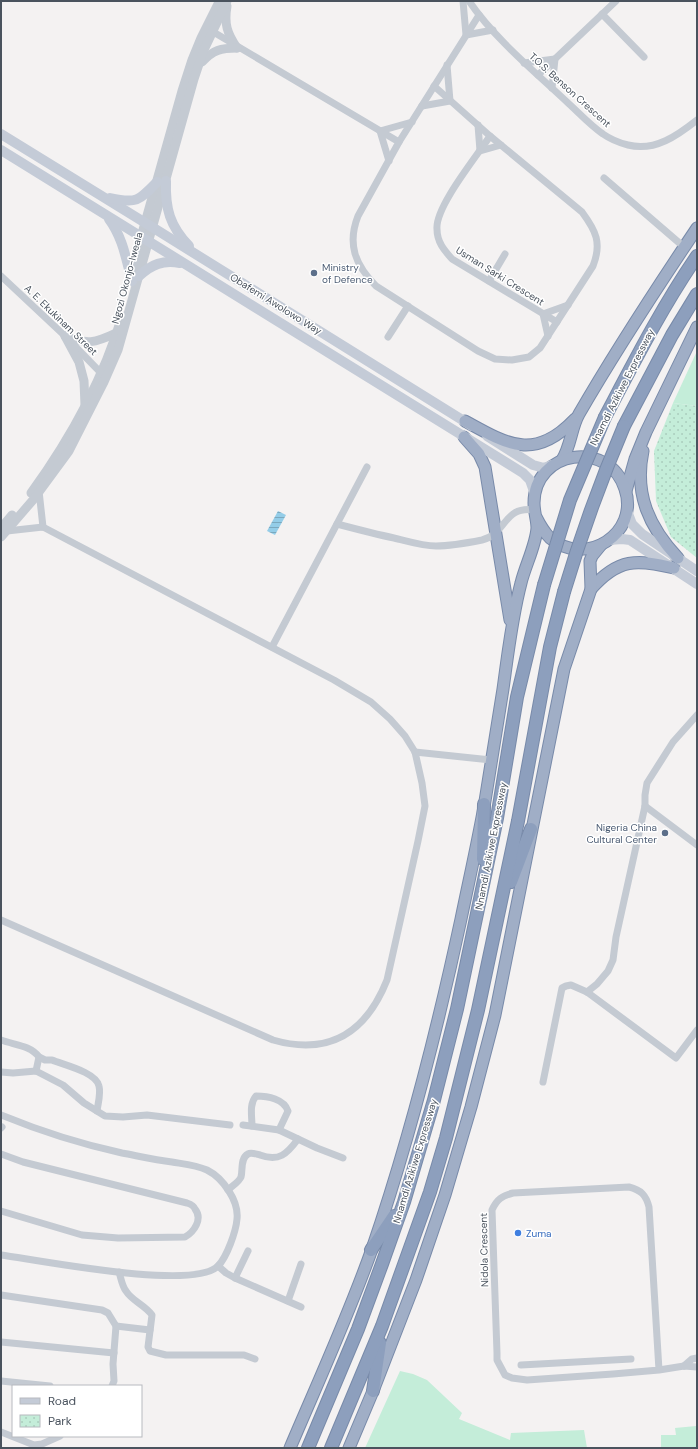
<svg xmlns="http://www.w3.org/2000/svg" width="698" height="1449" font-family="'DM Sans',sans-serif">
	<defs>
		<pattern id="park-dots" width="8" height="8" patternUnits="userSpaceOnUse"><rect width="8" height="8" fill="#c4edd9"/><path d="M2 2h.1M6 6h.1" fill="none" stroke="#aacdbd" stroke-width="1.8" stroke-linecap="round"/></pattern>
		<pattern id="water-rules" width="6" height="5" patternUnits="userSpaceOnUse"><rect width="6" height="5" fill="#94cde8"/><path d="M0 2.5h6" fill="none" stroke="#7ba9bf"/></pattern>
	</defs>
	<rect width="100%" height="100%" fill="#f4f2f2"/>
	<!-- grass -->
	<g fill="#c4edd9">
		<path d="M 697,351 L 697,406 L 673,403 Z"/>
		<path d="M 400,1371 L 413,1374 L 427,1380 L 462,1413 L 459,1419 L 510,1440 L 511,1433 L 584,1430 L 587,1448 L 365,1448 Z"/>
		<path d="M 696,1426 L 697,1448 L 661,1448 L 661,1435 L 676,1435 L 675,1428 Z"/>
	</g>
	<!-- park -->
	<path fill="url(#park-dots)" d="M 673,403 L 697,406 L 697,558 L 671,537 L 656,501 L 654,451 Z"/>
	<!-- water -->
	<path fill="url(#water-rules)" d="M 278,511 L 286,515 L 275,535 L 267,531 Z"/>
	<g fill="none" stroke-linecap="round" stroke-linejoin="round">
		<defs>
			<g id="trunk">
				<path d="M 465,421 C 508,445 535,461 575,419"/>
				<path d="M 464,437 L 479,454 L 485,467 L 510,620"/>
				<path d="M 643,451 C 634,494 649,527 678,558"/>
				<path d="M 562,460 C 571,446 571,428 579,414 C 616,350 656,289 697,228"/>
				<path d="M 626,491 L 635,459 L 646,432 L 697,327"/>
				<path d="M 591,589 C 618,558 637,559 674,568"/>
				<path d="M 290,1448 C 318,1382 348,1317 372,1249 C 409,1141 437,1031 461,919 C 469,880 478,841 485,801 C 491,764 497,726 503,689 C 508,653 512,617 521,583 C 525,566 536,545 537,528 C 537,520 534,512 534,503 C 534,450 609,439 625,489 C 640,534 585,568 550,538 C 544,532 540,525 536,517"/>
				<path d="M 349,1448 L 373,1391 L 416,1280 L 445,1195 L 471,1107 L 495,1015 L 564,669 L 591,589 L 590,561 L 592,556 L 601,545"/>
			</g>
			<g id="motorway">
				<path d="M 605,417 C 634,362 662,307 697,256"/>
				<path d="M 624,426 L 672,335 L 697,294"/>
				<path d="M 483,859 L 484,804"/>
				<path d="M 511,882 L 531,829"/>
				<path d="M 371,1250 L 394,1216"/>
				<path d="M 373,1391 L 380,1343"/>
				<path d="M 308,1448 L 358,1329 L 382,1264 L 404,1202 L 434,1100 L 457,1009 L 497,818 L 517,697 L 544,585"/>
				<path d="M 331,1448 L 382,1326 L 430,1192 L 446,1138 L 478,1010 L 518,821 L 550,647 L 564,592"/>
			</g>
		</defs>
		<!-- trunk casing -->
		<use href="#trunk" stroke="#788aa9" stroke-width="13"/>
		<!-- motorway casing -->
		<use href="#motorway" stroke="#788aa9" stroke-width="14"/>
		<!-- minor -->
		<g stroke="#c4cad2" stroke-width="7">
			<path d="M 463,1 L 466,35 L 493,30"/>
			<path d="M 469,1 C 494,38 534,71 567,102 C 578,112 591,126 603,134 C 610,139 620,143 628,145 C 655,152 678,135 697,120"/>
			<path d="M 602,14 L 644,57"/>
			<path d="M 210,30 L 399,142 L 358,216 C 347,244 355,265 376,286 L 478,351 L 495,359 L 512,360 L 529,357 L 540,348 L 593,266 C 602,243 596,231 582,212 L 490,136 L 434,86"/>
			<path d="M 524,63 L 555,59 L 552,88"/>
			<path d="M 538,75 L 616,1"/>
			<path d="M 422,106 L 450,101 L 447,65"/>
			<path d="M 478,125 L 480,151 L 501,145"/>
			<path d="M 490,136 C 477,156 435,207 437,229 C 437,242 444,250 452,259 L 557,322"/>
			<path d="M 399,142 L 479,15"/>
			<path d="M 389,161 L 380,131 L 412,122"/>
			<path d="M 604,178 L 684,247"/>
			<path d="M 1,276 L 65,336 L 103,375"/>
			<path d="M 489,281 L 505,254"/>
			<path d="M 548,336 L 543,314 L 568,305"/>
			<path d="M 388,337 L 408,306"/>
			<path d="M 39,491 L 43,527"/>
			<path d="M 337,524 C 356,529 375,534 394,538 C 407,541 422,546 436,546 C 451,546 467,543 482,540 C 507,534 503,505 535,510"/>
			<path d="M 272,647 L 367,467"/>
			<path d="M 415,752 L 491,760"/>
			<path d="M 645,806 L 697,845"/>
			<path d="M 1,920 L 273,1040 C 329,1056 366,1033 387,980 L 418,841 L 425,806 L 422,783 L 415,752 L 405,736 L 390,719 L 371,702 L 334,680 L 43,527 L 7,531"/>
			<path d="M 587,992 L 597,984 L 608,971 L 613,960 L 616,937 L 645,806 L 645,795 L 647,783 L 673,742 L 697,715"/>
			<path d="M 1,1040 C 14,1045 30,1045 39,1057 L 36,1071"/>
			<path d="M 39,1057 L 45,1060 L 52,1060 C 64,1065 96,1072 99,1086 C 101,1094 98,1103 97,1111"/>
			<path d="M 1,1072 L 13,1073 L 36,1071 L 63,1085 L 84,1103 L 105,1116 L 123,1117 L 147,1115 L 230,1125"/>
			<path d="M 543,1082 L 562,988 L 566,986 L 571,985 L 587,992 L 676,1058 L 697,1030"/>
			<path d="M 1,1115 C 40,1131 80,1144 122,1153 C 138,1156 155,1160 172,1162 C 184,1164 196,1165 207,1170 C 223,1178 239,1201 237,1219 C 236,1231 227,1257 218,1266 C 194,1291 38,1260 1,1255"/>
			<path d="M 243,1125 L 279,1130 L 317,1148 L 343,1158"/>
			<path d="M 252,1126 C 252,1116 249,1104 256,1096 C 268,1096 284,1099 288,1111 L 279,1130"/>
			<path d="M 1,1128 L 2,1127"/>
			<path d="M 1,1154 L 23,1162 L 187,1203 C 190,1204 194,1206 195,1209 C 203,1219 194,1232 185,1237 L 118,1238 L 82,1235 L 1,1211"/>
			<path d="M 228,1190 C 232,1186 239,1182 241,1177 C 243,1170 240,1158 248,1154 C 251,1152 256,1154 260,1155 C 279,1162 287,1154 298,1139"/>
			<path d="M 218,1266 L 226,1273 L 235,1278 L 301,1307"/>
			<path d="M 119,1272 C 121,1278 122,1286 126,1291 C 132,1301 145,1305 152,1315 L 148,1347 L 150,1351 L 166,1355 L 244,1355 L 255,1359"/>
			<path d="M 235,1278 L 248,1251"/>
			<path d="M 1,1295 L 102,1310 L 108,1313 L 116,1326 L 113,1364 L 114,1381 L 112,1386"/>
			<path d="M 288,1301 L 301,1264"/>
			<path d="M 116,1326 L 150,1330"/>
			<path d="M 1,1342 L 114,1353"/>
			<path d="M 521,1365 L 631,1359"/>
			<path d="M 684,1366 L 692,1359 L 697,1358"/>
			<path d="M 659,1370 L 649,1207 C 646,1195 641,1190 629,1187 L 513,1193 C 502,1196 497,1199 492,1210 L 497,1353 L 497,1360 L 505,1375 L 512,1378 L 527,1380 L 613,1374 L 659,1370 L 684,1366 L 697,1367"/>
			<path d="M 1,1381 L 50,1386"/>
			<path d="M 1,1432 L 34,1445 L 42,1444 L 60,1436"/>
		</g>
		<!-- tertiary -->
		<g stroke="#c4cad2" stroke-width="9">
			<path d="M 227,6 C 224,24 227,33 237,48"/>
			<path d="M 202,62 C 213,50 221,48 237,48"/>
			<path d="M 132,281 L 141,237 L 182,91 L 192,60 L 201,38 L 219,2"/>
			<path d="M 65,336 L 79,362 L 84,381 L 85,405"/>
			<path d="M 65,336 C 87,345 95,343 116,333"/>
			<path d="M 31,493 C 70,439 103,380 122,316"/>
			<path d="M 1,528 L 12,515"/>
			<path d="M 1,537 L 33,500 L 69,451 L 104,382 L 118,350 L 194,79 L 203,52 L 227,1"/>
		</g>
		<!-- secondary -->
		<g stroke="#c4cbd7" stroke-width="10">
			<path d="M 1,134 L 152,227 L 472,426"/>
			<path d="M 1,150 L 523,473 L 530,480 L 535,494"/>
			<path d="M 166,181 C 165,209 170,226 189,246"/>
			<path d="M 110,198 C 136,204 139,201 157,182"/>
			<path d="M 109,219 C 123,238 126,259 132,281"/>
			<path d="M 139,276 C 152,264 163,260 180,263"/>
			<path d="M 487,436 L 533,465 L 544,468 L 552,465"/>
			<path d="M 627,511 L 632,524 L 642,534 L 697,571"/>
			<path d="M 609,540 L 622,539 L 630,540 L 697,584"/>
		</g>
		<!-- trunk -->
		<use href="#trunk" stroke="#a0aec6" stroke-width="11"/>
		<!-- motorway -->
		<use href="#motorway" stroke="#8d9fbd" stroke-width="12"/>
		<defs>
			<g id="motorway-bridge">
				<path d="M 544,585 L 570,500 L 605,417"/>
				<path d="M 564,592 C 581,535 601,480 624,426"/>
			</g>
		</defs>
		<!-- motorway-bridge casing -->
		<use href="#motorway-bridge" stroke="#788aa9" stroke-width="14" stroke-linecap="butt"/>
		<!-- motorway-bridge -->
		<use href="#motorway-bridge" stroke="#8d9fbd" stroke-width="12"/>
	</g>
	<!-- markers -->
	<g fill="#5c6f8a" stroke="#fff" stroke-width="1.5">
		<circle cx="314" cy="273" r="4"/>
		<circle cx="665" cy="833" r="4"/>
	</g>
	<circle fill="#3f7fe0" stroke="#fff" stroke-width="1.5" cx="518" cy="1233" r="4"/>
	<g text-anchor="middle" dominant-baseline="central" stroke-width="3" stroke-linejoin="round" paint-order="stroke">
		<!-- street labels -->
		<g font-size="10" fill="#4a535e" stroke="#fff">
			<text transform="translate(570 90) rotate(42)">T.O.S. Benson Crescent</text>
			<text transform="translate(500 276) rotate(32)">Usman Sarki Crescent</text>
			<text transform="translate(127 278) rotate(-75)">Ngozi Okonjo-Iweala</text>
			<text transform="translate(276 304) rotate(32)">Obafemi Awolowo Way</text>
			<text transform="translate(61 320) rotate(44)">A. E. Ekukinam Street</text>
			<text transform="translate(622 387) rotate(-63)">Nnamdi Azikiwe Expressway</text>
			<text transform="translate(491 846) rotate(-79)">Nnamdi Azikiwe Expressway</text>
			<text transform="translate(415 1161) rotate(-73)">Nnamdi Azikiwe Expressway</text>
			<text transform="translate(484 1250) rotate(-91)">Nidola Crescent</text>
		</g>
		<!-- service labels -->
		<g font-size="10" fill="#4e5e75" stroke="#fff" text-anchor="start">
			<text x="322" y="267">Ministry<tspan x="322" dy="12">of Defence</tspan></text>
			<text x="657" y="827" text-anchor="end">Nigeria China<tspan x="657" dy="12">Cultural Center</tspan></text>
		</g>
		<!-- shop labels -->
		<g font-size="10" fill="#366cbe" stroke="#fff" text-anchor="start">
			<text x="526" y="1233">Zuma</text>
		</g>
	</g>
	<!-- border -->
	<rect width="698" height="1449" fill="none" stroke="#4a535e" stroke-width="4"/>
	<!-- legend -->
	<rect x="12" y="1385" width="130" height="52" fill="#ffffff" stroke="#b7babf"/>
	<rect x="20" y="1398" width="20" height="6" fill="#c4cbd7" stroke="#b7babf"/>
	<text x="48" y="1405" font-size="12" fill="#4a535e">Road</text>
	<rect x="20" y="1415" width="20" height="12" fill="url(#park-dots)" stroke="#b7babf"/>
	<text x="48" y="1425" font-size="12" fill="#4a535e">Park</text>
</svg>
